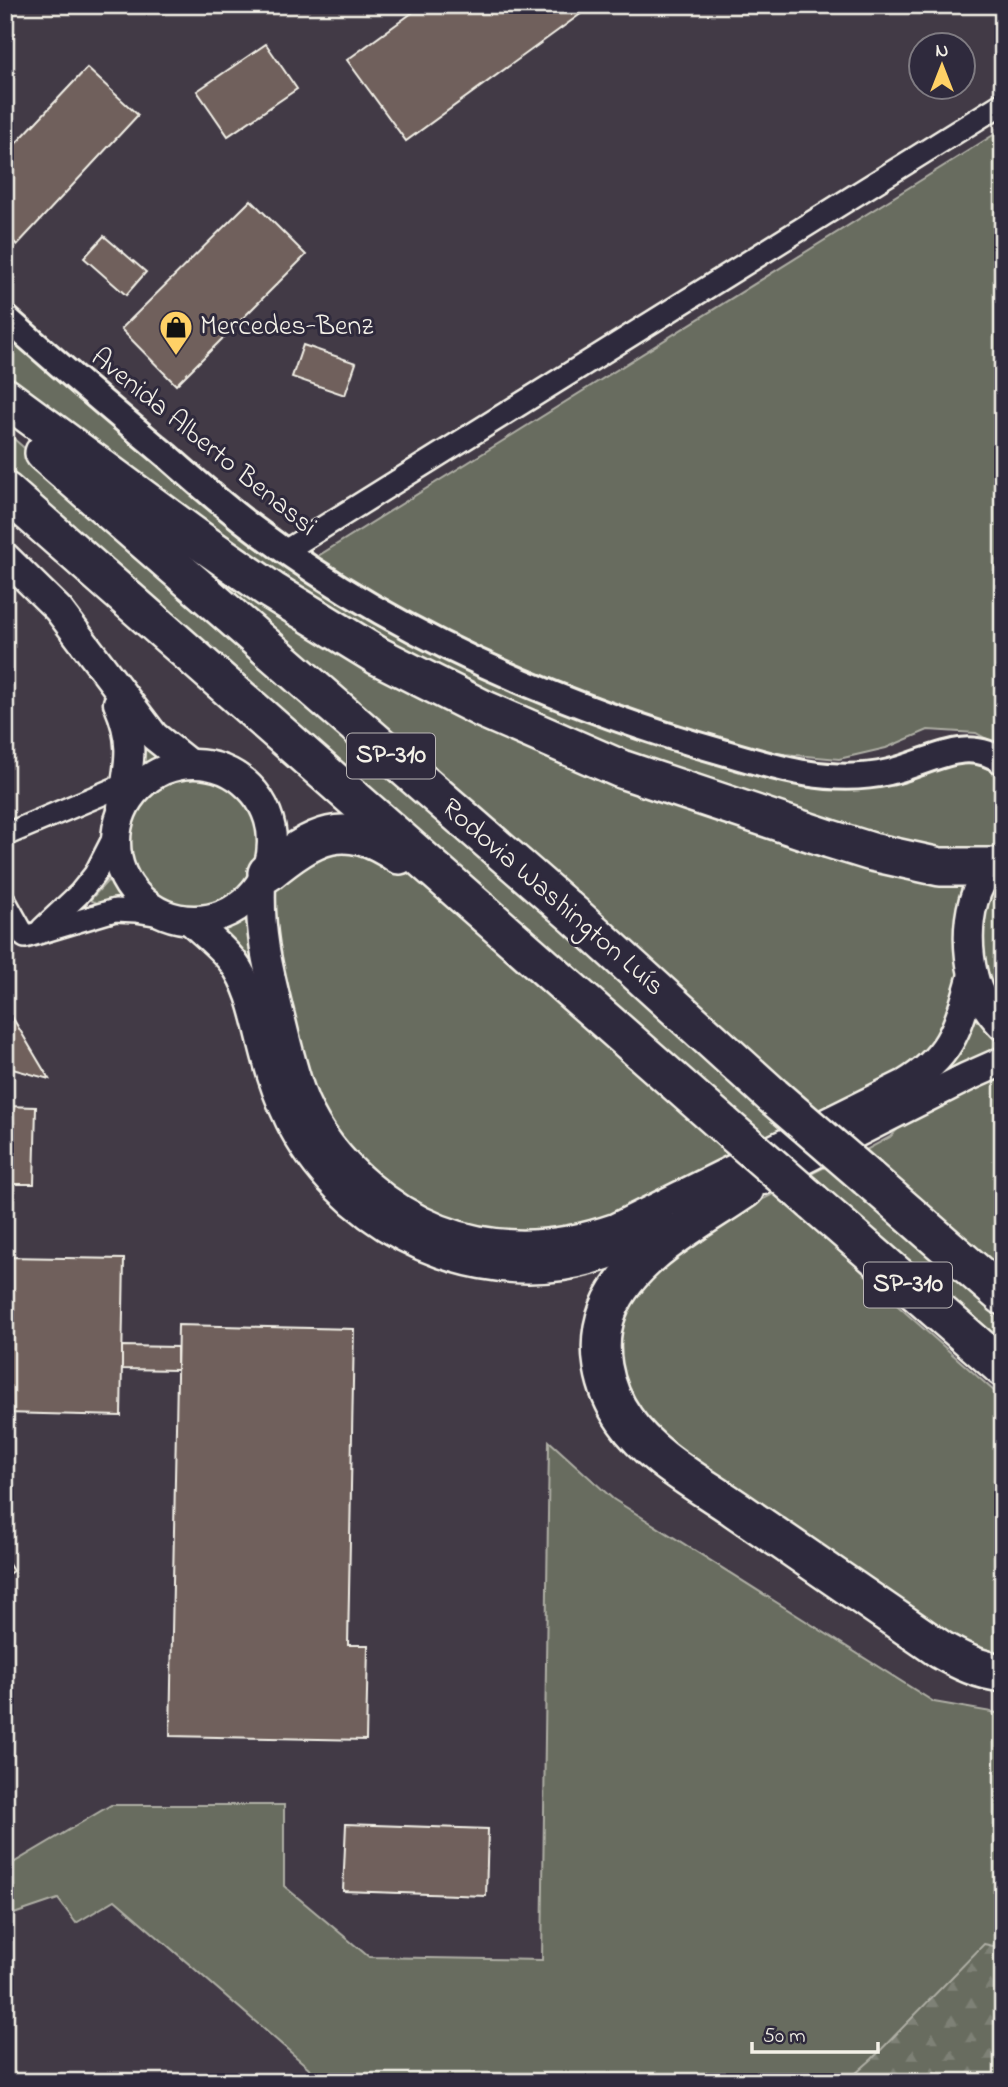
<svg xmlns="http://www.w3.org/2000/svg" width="1008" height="2087" font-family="'Indie Flower',sans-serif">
	<defs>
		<pattern id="forest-firs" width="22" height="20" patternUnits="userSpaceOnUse" patternTransform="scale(1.75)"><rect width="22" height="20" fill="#686c5f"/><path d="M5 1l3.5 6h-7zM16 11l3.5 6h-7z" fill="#7e8176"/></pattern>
	</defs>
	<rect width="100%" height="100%" fill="#423a46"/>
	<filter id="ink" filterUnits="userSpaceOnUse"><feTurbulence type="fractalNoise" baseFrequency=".0143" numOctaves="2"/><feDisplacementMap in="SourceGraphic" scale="14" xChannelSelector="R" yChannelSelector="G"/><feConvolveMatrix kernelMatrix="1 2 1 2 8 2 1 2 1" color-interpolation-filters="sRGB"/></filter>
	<g filter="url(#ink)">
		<!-- grass -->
		<g fill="#686c5f" stroke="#aeaea4" stroke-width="2">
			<path d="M 1003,129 L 1003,748 L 976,733 L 928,730 L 886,748 L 839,759 L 773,753 L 647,721 L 472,656 L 310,561 Z"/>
			<path d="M 5,333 L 218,518 L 282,564 L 407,639 L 467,670 L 529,697 L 824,787 C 850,789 875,789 901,783 C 943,772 961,746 1003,779 L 1003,843 L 999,848 L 985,853 L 928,853 L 702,786 L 389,654 L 5,390 Z"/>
			<path d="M 5,431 L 269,664 L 785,1131 L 769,1140 L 5,479 Z"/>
			<path d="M 151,526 L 443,697 L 971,875 L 957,908 L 955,925 L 958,989 L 937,1043 L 895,1079 L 819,1111 Z"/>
			<path d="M 143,734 L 167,758 L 138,773 Z"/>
			<circle cx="195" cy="842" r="65"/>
			<path d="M 324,845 L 396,862 L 733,1157 L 629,1213 L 547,1235 L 477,1229 L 407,1201 L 361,1164 L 324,1113 L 311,1087 L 268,931 L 274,888 Z"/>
			<path d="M 113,875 L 130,902 L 97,903 L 90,900 Z"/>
			<path d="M 1003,879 L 1003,1006 C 976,973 970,908 1003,879 Z"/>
			<path d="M 253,909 L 264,987 L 218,932 Z"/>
			<path d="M 974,1007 L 1003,1038 L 1003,1053 L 913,1088 Z"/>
			<path d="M 1003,1072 L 1003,1276 L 864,1151 L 890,1137 L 909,1117 Z"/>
			<path d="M 827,1166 L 1003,1307 L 1003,1355 L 827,1199 L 829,1192 L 809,1175 Z"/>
			<path d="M 775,1193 L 798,1209 L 889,1298 L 1003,1399 L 1003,1663 L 985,1661 L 635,1425 L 610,1333 L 671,1247 Z"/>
			<path d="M 549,1441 L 613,1499 L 934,1702 L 1003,1714 L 1003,2082 L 325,2082 L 115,1900 L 76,1923 L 58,1899 L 5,1917 L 5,1865 L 13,1863 L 111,1805 L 284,1805 L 284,1886 L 369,1957 L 542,1960 Z"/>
		</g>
		<!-- forest -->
		<path fill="url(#forest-firs)" stroke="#aeaea4" stroke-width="2" d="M 984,1944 L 1003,1948 L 1003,2076 L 998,2082 L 846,2082 L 872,2059 Z"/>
		<!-- building -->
		<g fill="#6f605c" stroke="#f4f1e8" stroke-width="2">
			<path d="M 423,5 L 593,5 L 406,141 L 347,60 Z"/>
			<path d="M 266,44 L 297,89 L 228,136 L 197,91 Z"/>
			<path d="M 87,68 L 138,115 L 17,245 L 5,233 L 5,155 Z"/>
			<path d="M 251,200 L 306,255 L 176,385 L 121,329 Z"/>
			<path d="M 104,236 L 146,272 L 126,295 L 84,258 Z"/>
			<path d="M 303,345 L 356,363 L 345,395 L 292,377 Z"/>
			<path d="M 5,1005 L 49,1079 L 5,1067 Z"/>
			<path d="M 5,1106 L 36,1107 L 34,1184 L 5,1184 Z"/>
			<path d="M 5,1257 L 124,1259 L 121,1416 L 5,1413 Z"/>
			<path d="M 178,1325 L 354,1329 L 348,1645 L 368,1645 L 366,1740 L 170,1736 Z"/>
			<path d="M 122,1346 L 177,1347 L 177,1370 L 122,1369 Z"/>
			<path d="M 5,1558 L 13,1571 L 5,1576 Z"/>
			<path d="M 346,1824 L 488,1829 L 486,1896 L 343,1891 Z"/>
		</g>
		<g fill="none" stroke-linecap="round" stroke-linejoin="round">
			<defs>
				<g id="minor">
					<path d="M 285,551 L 1003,103"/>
					<path d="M 5,835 L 126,784 L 147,779"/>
					<path d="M 5,901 L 25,937 L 115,910 L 136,911 L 166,916"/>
					<path d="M 42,929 L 79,894 L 95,874 L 115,835"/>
				</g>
				<path id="tertiary" d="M 5,317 C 58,364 112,410 166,455 C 193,479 220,503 249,525 C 390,632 557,705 726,753 C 779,769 834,785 889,772 C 927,764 966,734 1003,762"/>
				<g id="secondary">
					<path d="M 5,557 L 58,609 L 154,736 L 189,764"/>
					<path d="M 118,703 C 136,745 129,764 122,807"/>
					<circle cx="194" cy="842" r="78"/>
					<path d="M 1003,861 C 963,882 963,953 978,990 C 984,1004 992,1015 1003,1026"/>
					<path d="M 261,884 C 259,930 267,964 278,1009 C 286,1040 292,1071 304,1101 C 318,1133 341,1162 368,1185 C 441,1248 525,1259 615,1228 L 905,1084 C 953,1055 958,1026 973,975"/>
					<path d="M 191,921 C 205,934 222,947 233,962 C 254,990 258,1028 268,1062 C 273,1082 281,1102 290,1121 C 338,1220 453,1282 563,1266 C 600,1260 634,1245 667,1228"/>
					<path d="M 763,1180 L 967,1077 L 1003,1061"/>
				</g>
				<g id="motorway">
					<path d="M 5,397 L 203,543 L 272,591 L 378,656 L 483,709 L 621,769 L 830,839 L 872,852 L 940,867 L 991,867"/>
					<path d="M 44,453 L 574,915 L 773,1096"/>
					<path d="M 5,491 L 723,1124"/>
					<path d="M 267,873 C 314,835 344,817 399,855"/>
					<path d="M 868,1178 L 1003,1296"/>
					<path d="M 745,1189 C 699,1221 630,1255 608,1310 C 594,1346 603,1389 625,1420 C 651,1458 699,1483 736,1509 C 804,1556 873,1603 941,1650 C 962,1662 979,1670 1003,1673"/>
					<path d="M 813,1202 L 1003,1368"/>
				</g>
			</defs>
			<!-- minor casing -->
			<use href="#minor" stroke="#f4f1e8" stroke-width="26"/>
			<!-- tertiary casing -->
			<use href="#tertiary" stroke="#f4f1e8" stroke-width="30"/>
			<!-- secondary casing -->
			<use href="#secondary" stroke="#f4f1e8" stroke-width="33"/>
			<!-- motorway casing -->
			<use href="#motorway" stroke="#f4f1e8" stroke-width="42"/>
			<!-- minor -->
			<use href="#minor" stroke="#2f2a3d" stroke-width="21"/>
			<!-- tertiary -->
			<use href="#tertiary" stroke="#2f2a3d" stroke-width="24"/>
			<!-- secondary -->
			<use href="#secondary" stroke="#2f2a3d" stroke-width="28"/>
			<!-- motorway -->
			<use href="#motorway" stroke="#2f2a3d" stroke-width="37"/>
			<defs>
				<g id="motorway-bridge">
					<path d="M 773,1096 L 868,1178"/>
					<path d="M 723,1124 L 813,1202"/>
				</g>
			</defs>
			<!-- motorway-bridge casing -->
			<use href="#motorway-bridge" stroke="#f4f1e8" stroke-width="42" stroke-linecap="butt"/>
			<!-- motorway-bridge -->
			<use href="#motorway-bridge" stroke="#2f2a3d" stroke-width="37"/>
		</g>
	</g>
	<!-- icons -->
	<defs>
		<symbol id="shop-pin" viewBox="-11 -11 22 30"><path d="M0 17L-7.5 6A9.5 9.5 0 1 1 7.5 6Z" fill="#ffd166" stroke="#2f2a3d"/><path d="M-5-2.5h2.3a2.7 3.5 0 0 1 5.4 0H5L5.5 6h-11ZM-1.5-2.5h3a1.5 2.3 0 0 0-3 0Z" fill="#111"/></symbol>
	</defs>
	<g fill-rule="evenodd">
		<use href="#shop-pin" x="157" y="308" width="38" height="52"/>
	</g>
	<g text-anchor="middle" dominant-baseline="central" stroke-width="6" stroke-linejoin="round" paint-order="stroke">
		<!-- shield labels -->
		<g fill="#2f2a3d" stroke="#b9b5b5" stroke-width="2">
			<rect x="347" y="733.5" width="88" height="45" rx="5"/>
			<rect x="864" y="1262.5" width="88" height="45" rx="5"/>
		</g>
		<g font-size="26" font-weight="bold" fill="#f4f1e8">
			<text x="391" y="756">SP-310</text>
			<text x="908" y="1285">SP-310</text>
		</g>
		<!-- poi labels -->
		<g font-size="28" fill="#f4f1e8" stroke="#2f2a3d" text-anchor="start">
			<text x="200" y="327">Mercedes-Benz</text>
		</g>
		<!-- street labels -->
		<g font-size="28" fill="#f4f1e8" stroke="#2f2a3d">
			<text transform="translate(203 443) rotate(39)">Avenida Alberto Benassi</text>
			<text transform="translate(552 898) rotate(41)">Rodovia Washington Luís</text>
		</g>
	</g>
	<!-- margin -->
	<rect width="1008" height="2087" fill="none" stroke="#2f2a3d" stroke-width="28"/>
	<rect x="14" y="14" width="980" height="2059" fill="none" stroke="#f4f1e8" stroke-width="2.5" filter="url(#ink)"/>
	<!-- north arrow -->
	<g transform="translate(942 66)"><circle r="33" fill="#2f2a3d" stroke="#7e7a81" stroke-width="2"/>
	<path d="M0-5L12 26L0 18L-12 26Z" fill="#ffd166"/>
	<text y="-10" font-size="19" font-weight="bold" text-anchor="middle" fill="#f4f1e8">N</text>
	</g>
	<!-- scale -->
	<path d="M752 2042v10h126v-10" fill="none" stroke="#f4f1e8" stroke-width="3.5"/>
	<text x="763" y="2042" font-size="21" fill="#f4f1e8" stroke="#2f2a3d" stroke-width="5" paint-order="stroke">50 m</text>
</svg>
